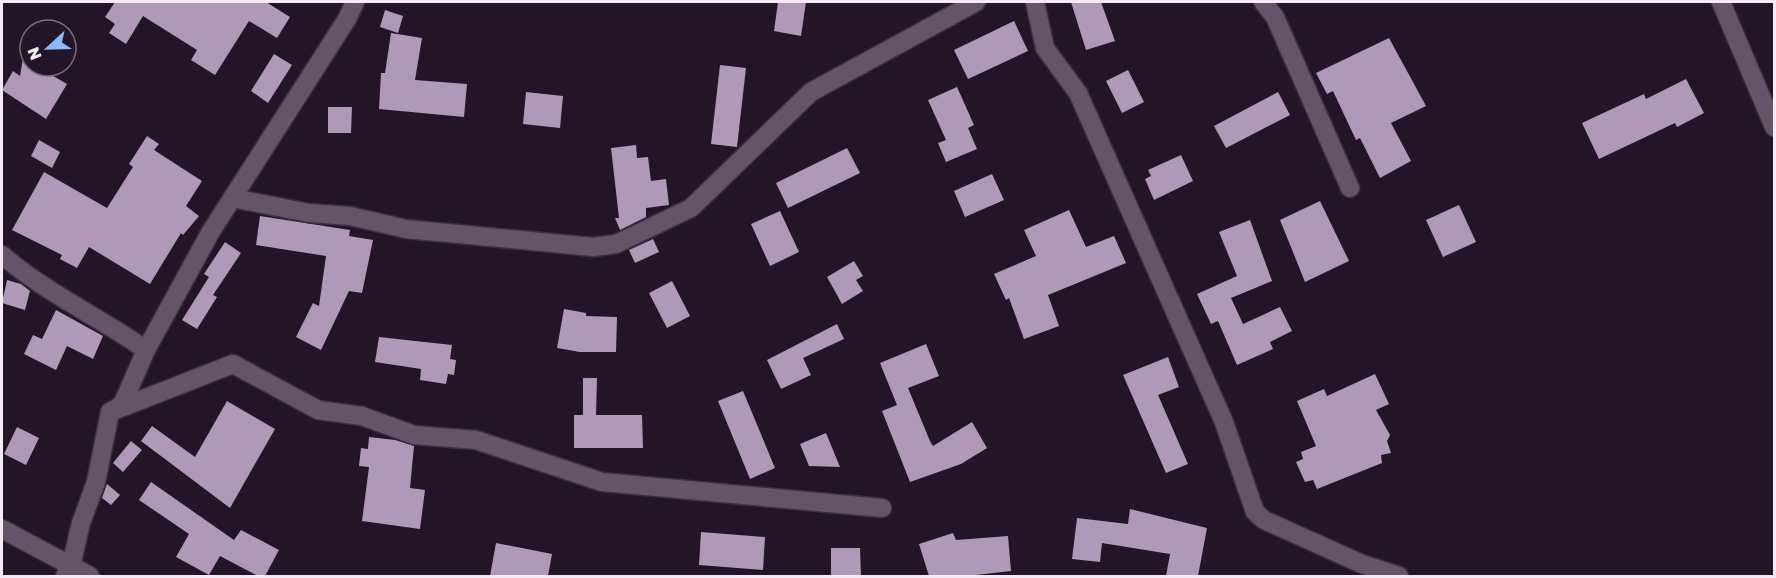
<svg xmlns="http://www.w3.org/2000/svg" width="1776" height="578" font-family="'Golos Text',sans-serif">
	<rect width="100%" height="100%" fill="#221527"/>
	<!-- building -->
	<g fill="#b098b8">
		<path d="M 115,2 L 266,2 L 290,17 L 277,38 L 249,21 L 215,75 L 191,60 L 197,50 L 143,16 L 126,44 L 109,33 L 115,24 L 105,17 Z"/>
		<path d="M 778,2 L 806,2 L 801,36 L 774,31 Z"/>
		<path d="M 1071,2 L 1101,2 L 1115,41 L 1086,50 Z"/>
		<path d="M 385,10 L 403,16 L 398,33 L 380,27 Z"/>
		<path d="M 1014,21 L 1028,51 L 968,79 L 954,50 Z"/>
		<path d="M 391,33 L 422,38 L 415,80 L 467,84 L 464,117 L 379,109 L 381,73 L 385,73 Z"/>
		<path d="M 1389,38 L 1426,106 L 1391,123 L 1411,161 L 1380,178 L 1360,138 L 1356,140 L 1333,91 L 1327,94 L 1316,73 Z"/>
		<path d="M 274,54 L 292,65 L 268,103 L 251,91 Z"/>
		<path d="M 23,58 L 30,62 L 30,66 L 36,66 L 67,84 L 46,119 L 2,90 L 13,71 L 20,76 Z"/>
		<path d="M 720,65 L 746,68 L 737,147 L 711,144 Z"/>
		<path d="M 1128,70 L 1144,102 L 1122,113 L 1106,81 Z"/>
		<path d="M 1686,79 L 1704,113 L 1677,127 L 1675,123 L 1599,159 L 1582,123 L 1644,94 L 1646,99 Z"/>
		<path d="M 957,87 L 974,125 L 968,128 L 977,149 L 946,162 L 938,143 L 946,140 L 928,100 Z"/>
		<path d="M 526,92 L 563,96 L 560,128 L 523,124 Z"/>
		<path d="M 1278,92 L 1290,115 L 1226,148 L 1214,126 Z"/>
		<path d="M 328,107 L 352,107 L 351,133 L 328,133 Z"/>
		<path d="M 147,136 L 159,144 L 154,150 L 202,181 L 186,206 L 199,216 L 183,235 L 181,233 L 150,284 L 89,247 L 77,268 L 60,259 L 62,255 L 12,230 L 44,172 L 107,208 L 133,167 L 129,164 Z"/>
		<path d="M 39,140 L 60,152 L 52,168 L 31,156 Z"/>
		<path d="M 636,145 L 637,158 L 648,157 L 651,181 L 666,179 L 669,205 L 646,208 L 646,217 L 620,230 L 615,218 L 619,218 L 611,148 Z"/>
		<path d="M 847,148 L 860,173 L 788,208 L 776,183 Z"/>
		<path d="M 1181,155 L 1193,181 L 1154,200 L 1145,179 L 1151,176 L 1148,170 Z"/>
		<path d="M 992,174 L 1004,200 L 965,217 L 954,191 Z"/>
		<path d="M 1320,201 L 1349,261 L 1305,282 L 1280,220 Z"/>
		<path d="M 1459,205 L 1476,242 L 1443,257 L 1426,220 Z"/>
		<path d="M 1069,210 L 1086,247 L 1114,236 L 1126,263 L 1048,295 L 1059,326 L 1024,339 L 1009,298 L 1006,300 L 994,274 L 1036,256 L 1024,230 Z"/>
		<path d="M 780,211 L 799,252 L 770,266 L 751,224 Z"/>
		<path d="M 260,216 L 350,230 L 349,236 L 373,240 L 362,293 L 349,291 L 321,350 L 296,337 L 313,303 L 319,306 L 326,256 L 256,245 Z"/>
		<path d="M 1250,220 L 1272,281 L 1231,298 L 1243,324 L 1280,307 L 1292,331 L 1270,342 L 1273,349 L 1237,365 L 1218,321 L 1211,324 L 1197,294 L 1237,276 L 1219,232 Z"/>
		<path d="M 653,239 L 659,252 L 635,263 L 629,250 Z"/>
		<path d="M 225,242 L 241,253 L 213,295 L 217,297 L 197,329 L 182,320 L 209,277 L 204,274 Z"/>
		<path d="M 854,261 L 863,276 L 856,280 L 863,291 L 842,304 L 827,277 Z"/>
		<path d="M 7,280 L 21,284 L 30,291 L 25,310 L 2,303 Z"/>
		<path d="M 672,281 L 690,316 L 667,328 L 649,293 Z"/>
		<path d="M 564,309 L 586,313 L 586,316 L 617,317 L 616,352 L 580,352 L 557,348 Z"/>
		<path d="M 56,310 L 103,336 L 93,359 L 67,346 L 56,370 L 24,354 L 33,335 L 42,339 Z"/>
		<path d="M 837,324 L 844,339 L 803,358 L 811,375 L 781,389 L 767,360 Z"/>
		<path d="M 379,337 L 452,345 L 450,359 L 456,360 L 454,375 L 448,374 L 446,384 L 420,380 L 421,369 L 375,362 Z"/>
		<path d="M 926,344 L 939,376 L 908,388 L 930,441 L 933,446 L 972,422 L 987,448 L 961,464 L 910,482 L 882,411 L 897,405 L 880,363 Z"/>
		<path d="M 1168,357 L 1179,387 L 1158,395 L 1188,464 L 1166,473 L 1123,375 Z"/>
		<path d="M 1375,374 L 1389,404 L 1376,410 L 1390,435 L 1387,441 L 1391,453 L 1381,455 L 1382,463 L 1317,489 L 1313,480 L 1305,482 L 1296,462 L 1303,459 L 1301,452 L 1316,446 L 1297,401 L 1324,389 L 1327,396 Z"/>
		<path d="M 583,378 L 597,378 L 596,415 L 642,415 L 643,448 L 574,448 L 574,415 L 583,415 Z"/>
		<path d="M 743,391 L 775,468 L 750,479 L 718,401 Z"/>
		<path d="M 227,401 L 275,429 L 230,508 L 141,441 L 152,426 L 195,457 Z"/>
		<path d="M 17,427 L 39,438 L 26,465 L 4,454 Z"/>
		<path d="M 826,433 L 840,467 L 809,466 L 800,444 Z"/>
		<path d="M 369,437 L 395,440 L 414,446 L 410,488 L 425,490 L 420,529 L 362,521 L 369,467 L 359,466 L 361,448 L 368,449 Z"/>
		<path d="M 131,441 L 142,450 L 123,472 L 113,463 Z"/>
		<path d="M 151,482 L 234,540 L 241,530 L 279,550 L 265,576 L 258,576 L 220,556 L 209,575 L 176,557 L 189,534 L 139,500 Z"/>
		<path d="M 107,484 L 120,495 L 111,505 L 102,498 Z"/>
		<path d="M 1130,509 L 1207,528 L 1198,576 L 1166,576 L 1170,554 L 1102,543 L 1100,562 L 1072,559 L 1077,518 L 1128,524 Z"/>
		<path d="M 701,532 L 765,537 L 763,570 L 699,565 Z"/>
		<path d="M 953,533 L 956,540 L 1008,536 L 1011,571 L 967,576 L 929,576 L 919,544 Z"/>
		<path d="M 496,543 L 552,554 L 548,576 L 490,576 Z"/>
		<path d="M 831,548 L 860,548 L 861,576 L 831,576 Z"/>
	</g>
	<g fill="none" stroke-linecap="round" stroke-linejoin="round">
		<defs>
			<g id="street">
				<path d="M 1035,2 L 1045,48 L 1078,93 L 1224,422 L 1255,512 L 1264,520 L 1362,564 L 1399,576"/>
				<path d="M 1263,2 L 1275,17 L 1350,188"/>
				<path d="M 1721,2 L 1774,127"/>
				<path d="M 232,198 L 309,213 L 350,216 L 406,229 L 593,247 L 616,244 L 691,208 L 811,92 L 976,2"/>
				<path d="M 2,255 C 46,293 99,317 146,350"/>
				<path d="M 110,412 L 233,364 L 318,410 L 362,416 L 414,435 L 476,440 L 602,482 L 882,508"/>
				<path d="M 2,529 L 90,576"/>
				<path d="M 65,576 L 71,566 L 81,523 L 96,482 L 110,412 L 122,405 L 146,350 L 210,233 L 347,19 L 355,2"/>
			</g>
		</defs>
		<!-- street casing -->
		<use href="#street" stroke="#3a313d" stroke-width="21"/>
		<!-- street -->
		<use href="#street" stroke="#645469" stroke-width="18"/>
	</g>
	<!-- border -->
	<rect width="1776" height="578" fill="none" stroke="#f4ebf7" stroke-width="6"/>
	<!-- north arrow -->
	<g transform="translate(48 48) rotate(248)"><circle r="28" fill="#221527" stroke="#766b7a" stroke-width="1.5"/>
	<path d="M0-4.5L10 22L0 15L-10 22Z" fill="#88bafc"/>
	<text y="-9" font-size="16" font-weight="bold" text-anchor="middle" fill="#f4ebf7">N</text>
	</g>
</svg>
